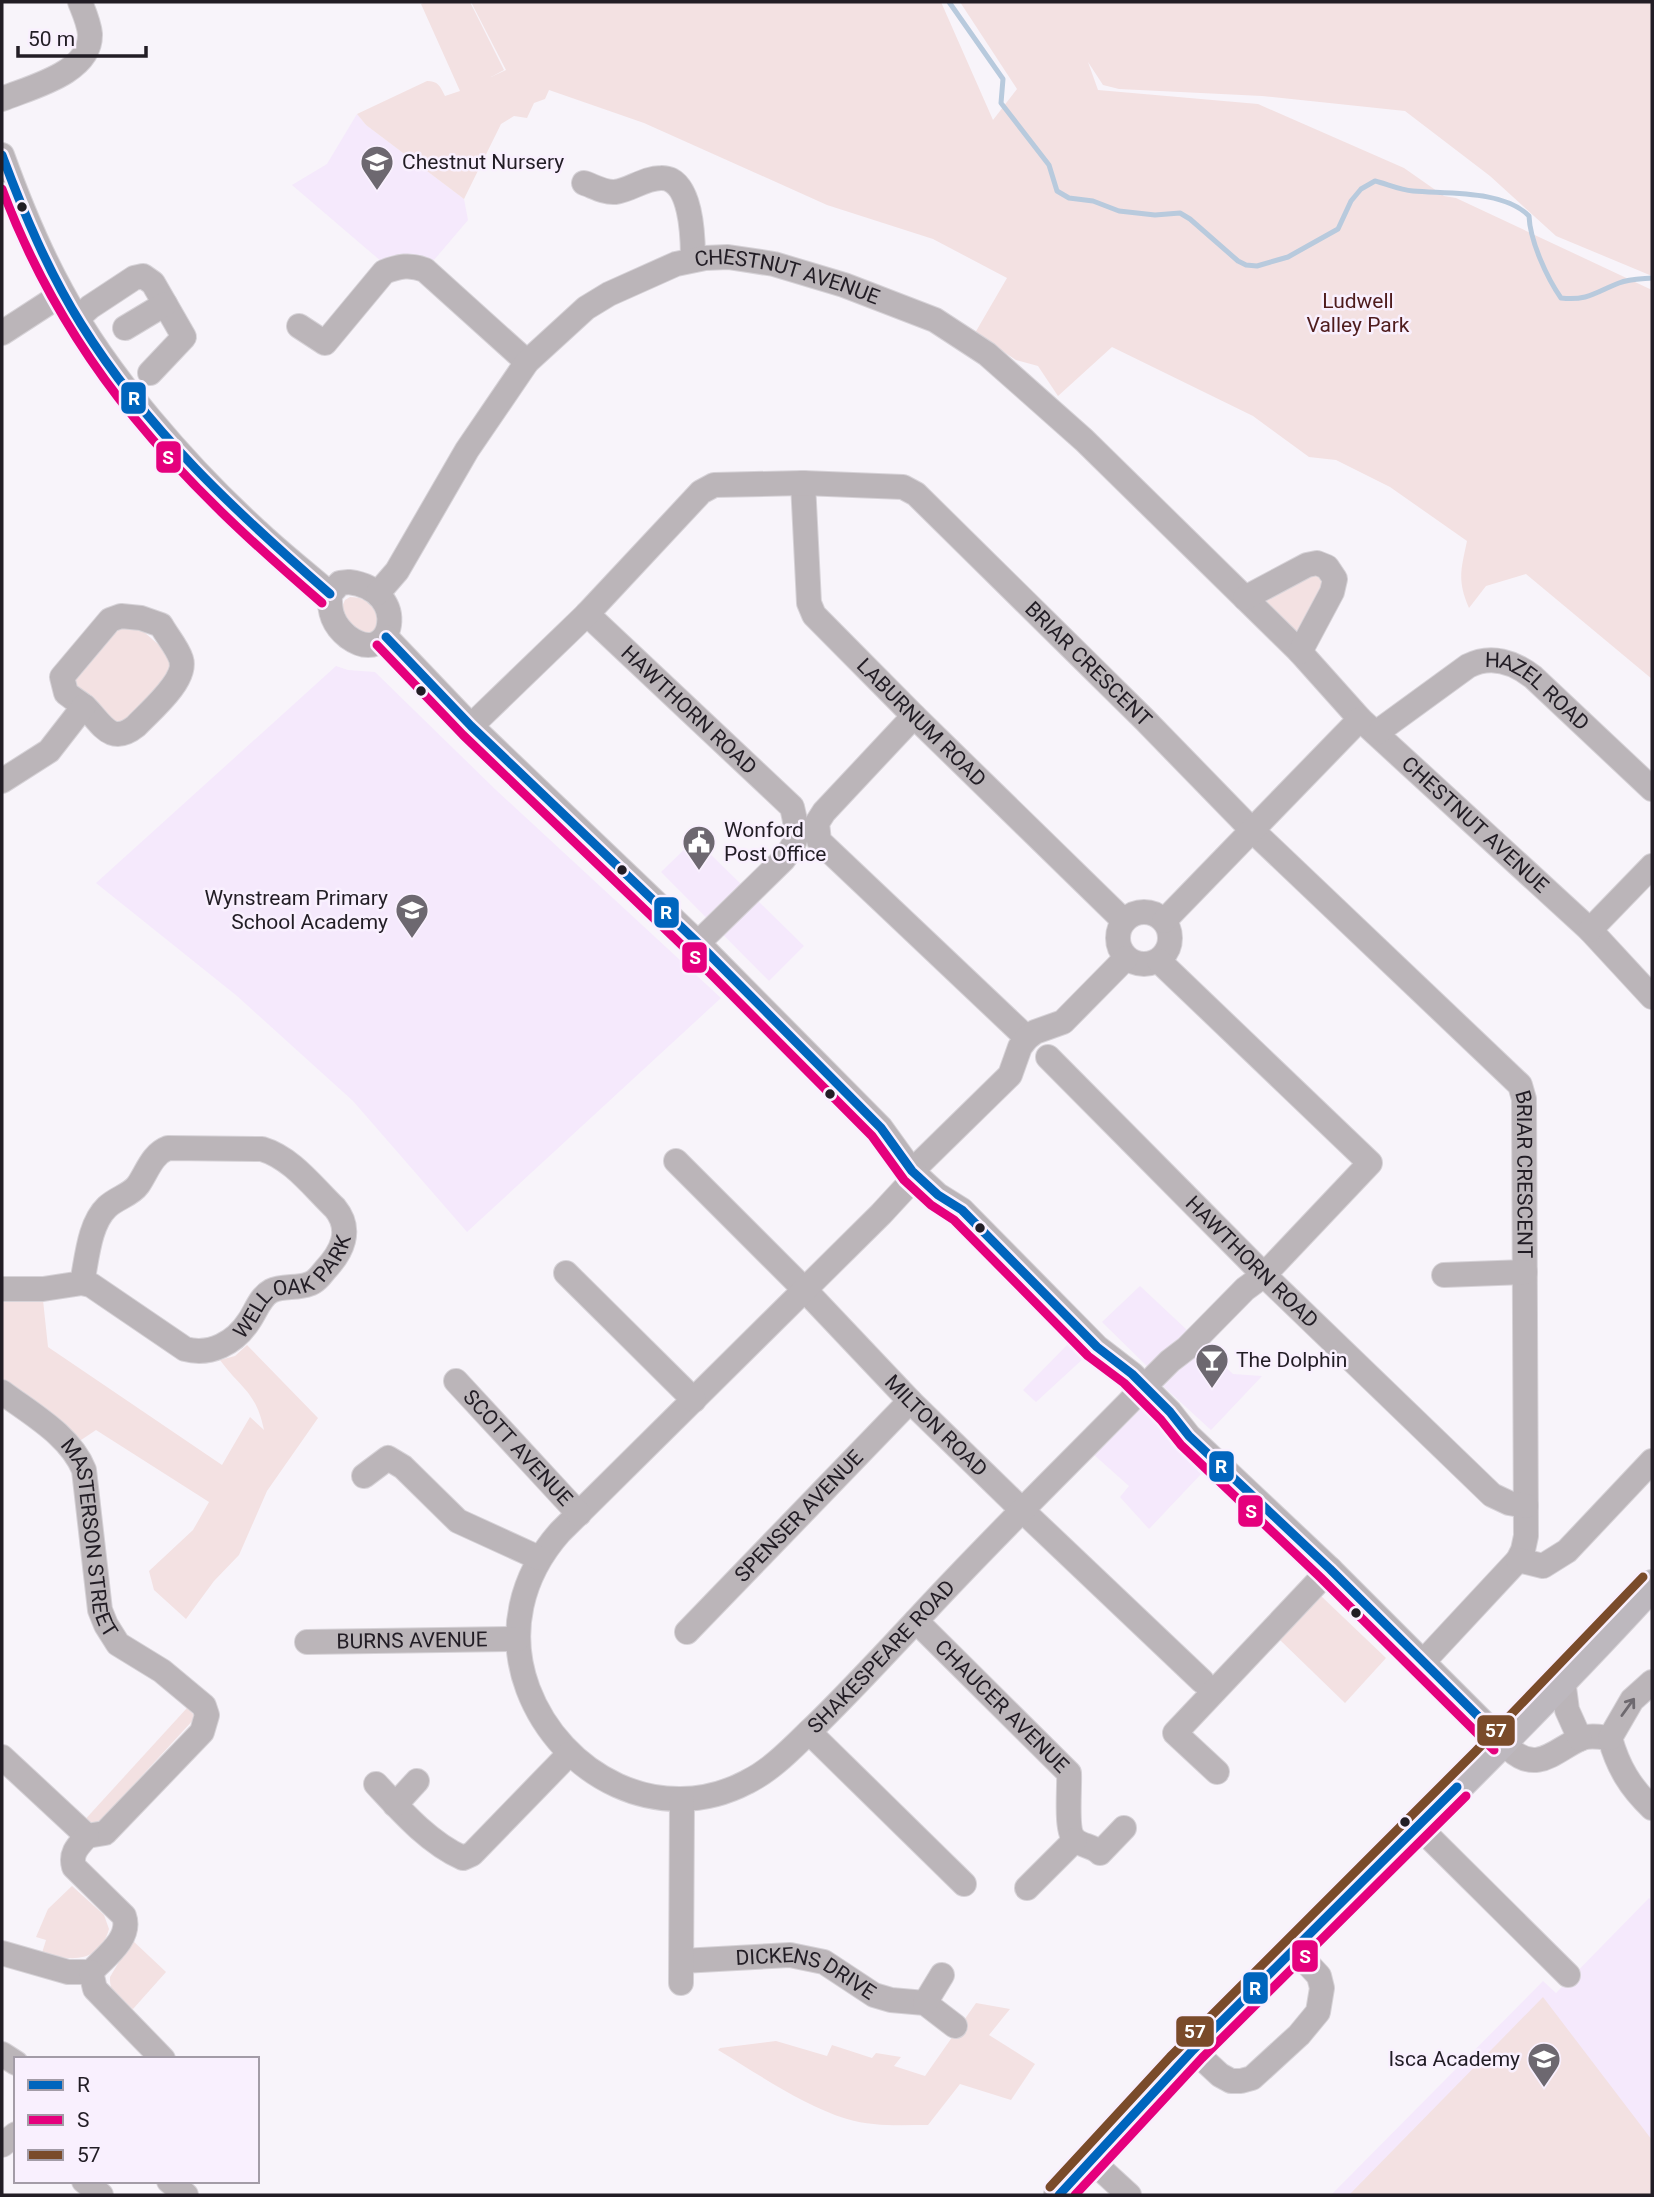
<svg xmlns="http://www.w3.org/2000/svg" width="1654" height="2197" font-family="Roboto,sans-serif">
	<rect width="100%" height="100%" fill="#f8f4fa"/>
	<!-- built -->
	<g fill="#f5e9fc">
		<path d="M 357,114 L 366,125 L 464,199 L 468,220 L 434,260 L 404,255 L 382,262 L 292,185 L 327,164 Z"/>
		<path d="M 336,666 L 348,670 L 375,672 L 496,790 L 721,998 L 467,1232 L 353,1101 L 237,996 L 96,883 Z"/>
		<path d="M 695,839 L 804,946 L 769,981 L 661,872 Z"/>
		<path d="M 1140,1286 L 1188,1331 L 1151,1370 L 1102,1322 Z"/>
		<path d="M 1071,1341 L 1086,1356 L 1036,1402 L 1023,1390 Z"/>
		<path d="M 1202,1345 L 1233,1374 L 1262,1376 L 1211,1430 L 1163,1386 Z"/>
		<path d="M 1140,1404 L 1146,1405 L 1160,1419 L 1172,1435 L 1171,1444 L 1201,1474 L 1149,1529 L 1120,1497 L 1129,1486 L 1092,1453 Z"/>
		<path d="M 1649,1898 L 1652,1901 L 1652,2195 L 1331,2195 L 1543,1981 L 1556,1993 Z"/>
	</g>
	<!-- green -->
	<g fill="#f3e1e2">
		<path d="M 426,2 L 470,2 L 504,70 L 491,77 L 506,70 L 471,2 L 941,2 L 993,120 L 1017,89 L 960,2 L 1652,2 L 1652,276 L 1556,236 L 1490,176 L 1405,111 L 1262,96 L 1119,89 L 1103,85 L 1088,62 L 1098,90 L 1258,104 L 1404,168 L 1444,196 L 1456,198 L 1652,290 L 1652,679 L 1526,574 L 1486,586 L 1469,608 C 1457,580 1461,570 1467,541 L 1390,487 L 1336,460 L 1309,457 L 1253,416 L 1112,347 L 1058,396 L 1038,366 L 1016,360 L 975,333 L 1007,278 L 933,239 L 827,205 L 644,123 L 549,90 L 545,99 L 534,103 L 527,118 L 514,116 L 501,124 L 464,199 L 366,125 L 357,114 L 427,81 C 438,81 440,86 445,96 L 460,91 L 421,4 Z"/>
		<path d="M 1320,573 L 1325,581 L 1299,633 L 1262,603 L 1291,581 Z"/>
		<path d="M 350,597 C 368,597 374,608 381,624 L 371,636 L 354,632 L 341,609 L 345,600 Z"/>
		<path d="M 116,624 L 137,626 L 167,652 L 172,661 L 170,682 L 119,724 L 75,699 L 73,668 Z"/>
		<path d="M 2,1298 L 43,1300 L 48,1347 L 222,1465 L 250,1417 L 264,1430 C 256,1391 241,1389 220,1360 L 235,1356 L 247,1345 L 318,1418 L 267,1491 L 239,1555 L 214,1581 L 186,1619 L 154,1590 L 149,1571 L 193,1530 L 209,1502 L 96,1430 L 78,1442 L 2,1385 Z"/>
		<path d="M 1321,1596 L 1386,1658 L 1345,1703 L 1280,1640 Z"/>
		<path d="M 187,1708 L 194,1715 L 194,1719 L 93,1829 L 81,1824 Z"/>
		<path d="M 72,1886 L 104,1915 L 109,1929 C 99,1964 70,1961 42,1953 L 46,1940 L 36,1937 L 48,1909 Z"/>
		<path d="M 132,1940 L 166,1972 L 133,2009 C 121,2000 109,1994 110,1977 Z"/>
		<path d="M 1543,1997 L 1652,2140 L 1652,2195 L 1349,2195 Z"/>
		<path d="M 976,2003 L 1010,2009 L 989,2035 L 1035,2064 L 1011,2100 L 960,2084 L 928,2125 C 901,2125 873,2127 847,2119 C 802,2105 758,2074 718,2050 L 720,2048 L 776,2041 L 827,2056 L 832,2045 L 872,2058 L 876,2053 L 901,2057 L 894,2066 L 925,2076 Z"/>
	</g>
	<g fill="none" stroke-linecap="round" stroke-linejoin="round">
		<!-- stream -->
		<path stroke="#b8cadd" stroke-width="5" d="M 949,2 L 1003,79 L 1001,103 L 1049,165 L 1057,191 L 1069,198 L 1093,201 L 1119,211 L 1155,215 L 1180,213 L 1190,219 L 1238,261 L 1246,265 L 1257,266 L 1288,257 L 1338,229 L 1351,201 L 1361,189 L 1375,181 C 1387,184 1400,190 1413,191 C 1447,194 1504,190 1529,216 C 1530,241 1547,278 1561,298 C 1588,301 1596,292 1619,283 C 1629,279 1642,279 1652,278"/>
		<defs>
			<g id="minor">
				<path d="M 2,99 C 31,87 91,73 90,34 C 89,23 84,12 80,2"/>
				<path d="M 2,155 C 19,202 38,249 62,292 C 107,376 187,467 257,531 C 280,553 306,573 330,594"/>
				<path d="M 584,183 C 593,186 605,193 615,192 C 631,190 644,178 661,178 C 692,177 693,238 693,260"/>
				<path d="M 78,318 L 90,307 L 134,278 L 143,276 L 153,283 L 184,337 L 150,373"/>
				<path d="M 299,326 L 325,343 L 384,272 C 399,266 410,264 425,270 L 527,362"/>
				<path d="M 125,328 L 165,304"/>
				<path d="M 2,333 L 62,294"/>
				<path id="s1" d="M 803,483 L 809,603 L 814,615 L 914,716 L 1124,921"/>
				<path d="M 349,582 C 412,590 393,670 348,637 C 333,625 329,612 330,594 L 340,583 Z"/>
				<path id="s2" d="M 378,593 L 397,571 L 467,450 L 527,362 L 586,308 L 609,294 L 676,264 L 705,258 L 728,257 L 774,264 L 844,285 L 935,320 L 987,354 L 1084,440 L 1300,652 L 1360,719 L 1590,930 L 1652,997"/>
				<path d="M 1245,598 L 1307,565 L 1317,563 L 1327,567 L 1335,579 L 1332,592 L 1300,652"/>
				<path id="s3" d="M 587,614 L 792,807 C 798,833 800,839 783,860 L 698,943"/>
				<path d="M 121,616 L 141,618 L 161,625 C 167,636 177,647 181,659 C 188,680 149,712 136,726 C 110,747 101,722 85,707 C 79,702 72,698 66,693 L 62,677 L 110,620 Z"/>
				<path d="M 386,637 L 471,726 L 698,943 L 881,1128 L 912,1171 L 938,1195 L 962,1210 L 1097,1347 L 1132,1374 L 1170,1412 L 1189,1436 L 1330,1569 L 1511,1750 C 1538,1774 1556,1749 1582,1738 C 1590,1735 1601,1737 1610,1738 C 1618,1767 1630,1787 1652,1808"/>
				<path d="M 914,716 L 824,812 L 817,823 L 819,841 L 1027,1038"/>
				<path id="s4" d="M 471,726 L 587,614 L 701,492 L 714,485 L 803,483 L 903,487 L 916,494 L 1144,719 L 1252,830 L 1520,1085 L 1524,1099 L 1526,1536 L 1523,1550 L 1518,1560 L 1423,1662"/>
				<path id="s5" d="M 1376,733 L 1468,666 C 1491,654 1514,662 1533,677 L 1652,789"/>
				<path d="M 2,781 L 49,751 L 84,706"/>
				<circle cx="1144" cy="938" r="26"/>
				<path d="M 1164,921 L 1360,719"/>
				<path d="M 1590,930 L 1652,866"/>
				<path id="s6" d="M 1048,1057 L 1264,1275 L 1492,1495 L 1509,1503 L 1526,1506"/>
				<path id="s7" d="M 676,1161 L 804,1289 L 910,1401 L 1023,1511 L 1202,1681"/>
				<path d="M 912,1171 L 1010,1075 L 1020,1047 L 1027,1038 L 1035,1032 L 1063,1022 L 1126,958"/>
				<path id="s8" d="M 917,1175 L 881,1214 L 560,1532 C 521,1576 507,1633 528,1689 C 561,1776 660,1828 747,1782 C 773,1769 792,1748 812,1729 C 848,1694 881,1658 915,1622 C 989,1541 1068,1465 1144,1387 L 1170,1361 L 1187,1348 L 1245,1289 L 1264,1275 L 1370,1163 L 1159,961"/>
				<path d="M 566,1273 L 694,1400"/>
				<path d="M 1444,1275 L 1525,1272"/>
				<path id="s9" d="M 2,1289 L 43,1289 L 82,1283 L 91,1285 L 185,1349 C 210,1356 235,1343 249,1321 C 256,1311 260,1297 271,1291 C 283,1285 297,1289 309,1284 C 316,1282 321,1275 325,1270 C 342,1252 353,1230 335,1208 C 313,1187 292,1158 262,1149 L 168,1148 C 152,1154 147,1172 138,1185 C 131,1195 116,1198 107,1207 C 89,1224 87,1259 82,1283"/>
				<path id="s10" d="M 456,1381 L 579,1514"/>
				<path id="s11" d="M 2,1392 C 31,1414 70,1435 84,1470 L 100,1610 L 106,1625 L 118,1644 L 162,1671 L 204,1706 L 207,1715 L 202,1732 L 105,1833 L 87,1836 L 2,1757"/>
				<path d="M 364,1476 L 388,1458 L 403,1467 L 458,1521 L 539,1558"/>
				<path d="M 1518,1560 L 1543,1566 L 1567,1551 L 1652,1461"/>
				<path id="s12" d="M 916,1621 L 1069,1773 C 1070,1787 1065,1831 1075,1840 C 1082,1846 1093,1846 1100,1853 L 1124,1828"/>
				<path id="s13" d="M 687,1632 L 910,1401"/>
				<path id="s14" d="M 307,1642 L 518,1639"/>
				<path d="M 1563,1680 L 1567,1710 L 1580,1739"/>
				<path d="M 809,1732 L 964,1884"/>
				<path d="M 1610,1738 L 1632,1700 L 1652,1682"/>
				<path d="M 1217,1772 L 1175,1733 L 1330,1569"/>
				<path d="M 376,1784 C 401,1811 429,1843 463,1858 L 472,1854 L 569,1754"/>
				<path d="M 395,1805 L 417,1781"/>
				<path d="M 1419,1827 L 1568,1975"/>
				<path d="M 1027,1888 L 1075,1840"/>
				<path d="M 2,1953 L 68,1972 L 91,1972 C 105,1957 132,1938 124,1916 L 74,1867 C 70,1853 78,1846 87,1836"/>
				<path id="s15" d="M 682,1961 L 790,1955 L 824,1962 L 874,1995 L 891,2000 L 925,2003 L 955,2026"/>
				<path d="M 91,1972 L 95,1989 L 163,2059"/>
				<path d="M 681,1983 L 682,1800"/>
				<path d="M 925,2003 L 942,1975"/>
				<path d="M 1193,2050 L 1220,2075 L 1231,2081 L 1241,2081 L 1252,2078 L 1299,2035 L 1318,2012 L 1322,1988 L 1319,1976 L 1294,1949"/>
				<path d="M 2,2054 L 16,2063"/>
				<path d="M 2,2145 L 16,2134"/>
				<path d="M 1092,2161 L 1129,2195"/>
				<path d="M 84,2181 L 101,2195"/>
				<path d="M 169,2181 L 186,2195"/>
			</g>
			<path id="major" d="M 1059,2195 C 1105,2147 1149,2095 1196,2048 C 1348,1893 1506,1745 1652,1585"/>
		</defs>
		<!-- minor casing -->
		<use href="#minor" stroke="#d6d2d7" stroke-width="26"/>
		<!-- major casing -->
		<use href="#major" stroke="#d6d2d7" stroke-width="32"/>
		<!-- minor -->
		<use href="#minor" stroke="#bbb5b9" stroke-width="24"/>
		<!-- major -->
		<use href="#major" stroke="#bdb8be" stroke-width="30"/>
		<defs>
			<g id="bus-1">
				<path d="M 2,155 C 24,214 48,271 81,324 C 147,430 237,513 330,594"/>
				<path d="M 386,637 L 471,726 L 698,943 L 881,1128 L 912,1171 L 938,1195 L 962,1210 L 1097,1347 L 1132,1374 L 1170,1412 L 1189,1436 L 1330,1569 L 1503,1741"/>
				<path d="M 1059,2195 L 1193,2050 L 1457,1787"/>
			</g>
			<g id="bus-2">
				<path d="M 2,189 C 70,369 180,481 322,603"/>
				<path d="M 377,645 L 463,735 L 689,952 L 872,1136 L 904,1180 L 931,1205 L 954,1220 L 1088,1356 L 1124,1383 L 1161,1420 L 1181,1445 L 1321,1578 L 1494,1750"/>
				<path d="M 1075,2195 L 1202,2058 L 1466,1796"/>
			</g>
			<path id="bus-3" d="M 1050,2187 L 1170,2057 L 1475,1752 L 1643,1577"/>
		</defs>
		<!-- bus-1 casing -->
		<use href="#bus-1" stroke="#f9f0fe" stroke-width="14"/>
		<!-- bus-2 casing -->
		<use href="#bus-2" stroke="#f9f0fe" stroke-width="14"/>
		<!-- bus-3 casing -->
		<use href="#bus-3" stroke="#f9f0fe" stroke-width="14"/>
		<!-- bus-1 -->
		<use href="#bus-1" stroke="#0065bd" stroke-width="9"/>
		<!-- bus-2 -->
		<use href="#bus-2" stroke="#e5007d" stroke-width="9"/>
		<!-- bus-3 -->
		<use href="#bus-3" stroke="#7a4b2a" stroke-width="9"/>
	</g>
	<!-- one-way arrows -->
	<defs><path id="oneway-shaft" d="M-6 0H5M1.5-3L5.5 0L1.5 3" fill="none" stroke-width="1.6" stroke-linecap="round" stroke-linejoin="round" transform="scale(1.75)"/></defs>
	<use stroke="#6e696f" href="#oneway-shaft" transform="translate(1628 1707) rotate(-54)"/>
	<!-- icons -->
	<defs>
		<symbol id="school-pin" viewBox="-11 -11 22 30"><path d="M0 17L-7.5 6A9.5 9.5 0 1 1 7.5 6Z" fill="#6d6870" stroke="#f9f0fe"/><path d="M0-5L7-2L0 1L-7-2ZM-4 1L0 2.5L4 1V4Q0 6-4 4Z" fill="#fff"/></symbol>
		<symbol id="civic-pin" viewBox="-11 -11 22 30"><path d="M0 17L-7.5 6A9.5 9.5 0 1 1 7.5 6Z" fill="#6d6870" stroke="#f9f0fe"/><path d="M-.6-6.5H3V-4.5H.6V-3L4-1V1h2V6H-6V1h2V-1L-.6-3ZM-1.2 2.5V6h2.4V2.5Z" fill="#fff"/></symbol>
		<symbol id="bar-pin" viewBox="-11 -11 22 30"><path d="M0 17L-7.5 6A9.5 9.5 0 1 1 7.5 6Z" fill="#6d6870" stroke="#f9f0fe"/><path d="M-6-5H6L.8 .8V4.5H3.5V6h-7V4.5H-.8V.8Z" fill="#fff"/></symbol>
	</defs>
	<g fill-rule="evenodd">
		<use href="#school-pin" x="358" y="143" width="38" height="52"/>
		<use href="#civic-pin" x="680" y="823" width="38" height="52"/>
		<use href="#school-pin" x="393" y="891" width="38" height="52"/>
		<use href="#bar-pin" x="1193" y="1341" width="38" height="52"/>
		<use href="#school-pin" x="1525" y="2040" width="38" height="52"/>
	</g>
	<!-- markers -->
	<g fill="#221d25" stroke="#f9f0fe" stroke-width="2.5">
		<circle cx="22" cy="207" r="6"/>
		<circle cx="421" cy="691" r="6"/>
		<circle cx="622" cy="870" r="6"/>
		<circle cx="830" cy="1094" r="6"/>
		<circle cx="980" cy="1228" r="6"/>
		<circle cx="1356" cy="1613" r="6"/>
		<circle cx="1405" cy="1822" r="6"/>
	</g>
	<g text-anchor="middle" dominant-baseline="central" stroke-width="5" stroke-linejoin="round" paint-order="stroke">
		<!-- poi labels -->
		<g font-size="21" fill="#221d25" stroke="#f9f0fe" text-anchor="start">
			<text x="402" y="162">Chestnut Nursery</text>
			<text x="724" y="830">Wonford<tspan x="724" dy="24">Post Office</tspan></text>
			<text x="388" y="898" text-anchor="end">Wynstream Primary<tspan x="388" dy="24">School Academy</tspan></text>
			<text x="1236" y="1360">The Dolphin</text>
			<text x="1520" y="2059" text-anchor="end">Isca Academy</text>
		</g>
		<!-- street labels -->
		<g font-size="21" fill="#221d25" stroke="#f9f0fe">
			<text stroke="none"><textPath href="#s2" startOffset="570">CHESTNUT AVENUE</textPath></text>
			<text stroke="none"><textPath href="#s4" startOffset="789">BRIAR CRESCENT</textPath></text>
			<text stroke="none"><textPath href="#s5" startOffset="194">HAZEL ROAD</textPath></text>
			<text stroke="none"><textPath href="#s3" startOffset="140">HAWTHORN ROAD</textPath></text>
			<text stroke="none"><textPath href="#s1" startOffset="285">LABURNUM ROAD</textPath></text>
			<text stroke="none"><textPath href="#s2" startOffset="1466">CHESTNUT AVENUE</textPath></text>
			<text stroke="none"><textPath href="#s4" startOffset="1482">BRIAR CRESCENT</textPath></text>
			<text stroke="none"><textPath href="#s6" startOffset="289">HAWTHORN ROAD</textPath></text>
			<text stroke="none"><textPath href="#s9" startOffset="338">WELL OAK PARK</textPath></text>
			<text stroke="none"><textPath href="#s7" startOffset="371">MILTON ROAD</textPath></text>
			<text stroke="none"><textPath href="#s10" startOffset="91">SCOTT AVENUE</textPath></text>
			<text stroke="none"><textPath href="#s13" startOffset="161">SPENSER AVENUE</textPath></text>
			<text stroke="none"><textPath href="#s11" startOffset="182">MASTERSON STREET</textPath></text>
			<text stroke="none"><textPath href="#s14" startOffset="105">BURNS AVENUE</textPath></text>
			<text stroke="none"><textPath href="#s8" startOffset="1127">SHAKESPEARE ROAD</textPath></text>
			<text stroke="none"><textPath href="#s12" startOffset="121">CHAUCER AVENUE</textPath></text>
			<text stroke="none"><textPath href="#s15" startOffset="128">DICKENS DRIVE</textPath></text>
		</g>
		<!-- park labels -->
		<g font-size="21" fill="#4f1c1d" stroke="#f9f0fe">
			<text x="1358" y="301">Ludwell<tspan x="1358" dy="24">Valley Park</tspan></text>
		</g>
	</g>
	<g stroke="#f9f0fe" stroke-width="2.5">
		<rect x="120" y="381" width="27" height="34" rx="7" fill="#0065bd"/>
		<rect x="155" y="440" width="27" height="34" rx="7" fill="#e5007d"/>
		<rect x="653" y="896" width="27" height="33" rx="7" fill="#0065bd"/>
		<rect x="681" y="941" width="27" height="33" rx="7" fill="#e5007d"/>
		<rect x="1208" y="1450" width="27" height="33" rx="7" fill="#0065bd"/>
		<rect x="1237" y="1494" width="27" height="34" rx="7" fill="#e5007d"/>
		<rect x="1476" y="1714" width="40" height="33" rx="7" fill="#7a4b2a"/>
		<rect x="1291" y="1939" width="28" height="34" rx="7" fill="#e5007d"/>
		<rect x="1242" y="1971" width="27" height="34" rx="7" fill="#0065bd"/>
		<rect x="1175" y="2015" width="40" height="33" rx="7" fill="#7a4b2a"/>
	</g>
	<g font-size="19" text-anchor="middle" font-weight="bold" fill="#fff">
		<text x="134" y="405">R</text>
		<text x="168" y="464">S</text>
		<text x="666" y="919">R</text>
		<text x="695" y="964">S</text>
		<text x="1221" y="1473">R</text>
		<text x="1251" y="1518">S</text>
		<text x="1496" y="1737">57</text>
		<text x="1305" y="1963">S</text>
		<text x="1255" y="1995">R</text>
		<text x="1195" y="2038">57</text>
	</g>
	<!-- border -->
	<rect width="1654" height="2197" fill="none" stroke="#221d25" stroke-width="7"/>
	<!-- legend -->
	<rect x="14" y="2057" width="245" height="126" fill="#f9f0fe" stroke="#a39ca7" stroke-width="2"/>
	<rect x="28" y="2080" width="35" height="10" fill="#0065bd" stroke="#a39ca7" stroke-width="2"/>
	<text x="77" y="2092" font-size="21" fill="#221d25">R</text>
	<rect x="28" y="2115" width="35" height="10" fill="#e5007d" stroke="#a39ca7" stroke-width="2"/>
	<text x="77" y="2127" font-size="21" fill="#221d25">S</text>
	<rect x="28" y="2150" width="35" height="10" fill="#7a4b2a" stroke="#a39ca7" stroke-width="2"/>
	<text x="77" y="2162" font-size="21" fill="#221d25">57</text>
	<!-- scale -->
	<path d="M18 46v10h128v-10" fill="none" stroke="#221d25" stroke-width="3.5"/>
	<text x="28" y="46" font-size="21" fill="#221d25" stroke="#f9f0fe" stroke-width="5" paint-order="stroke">50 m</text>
</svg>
